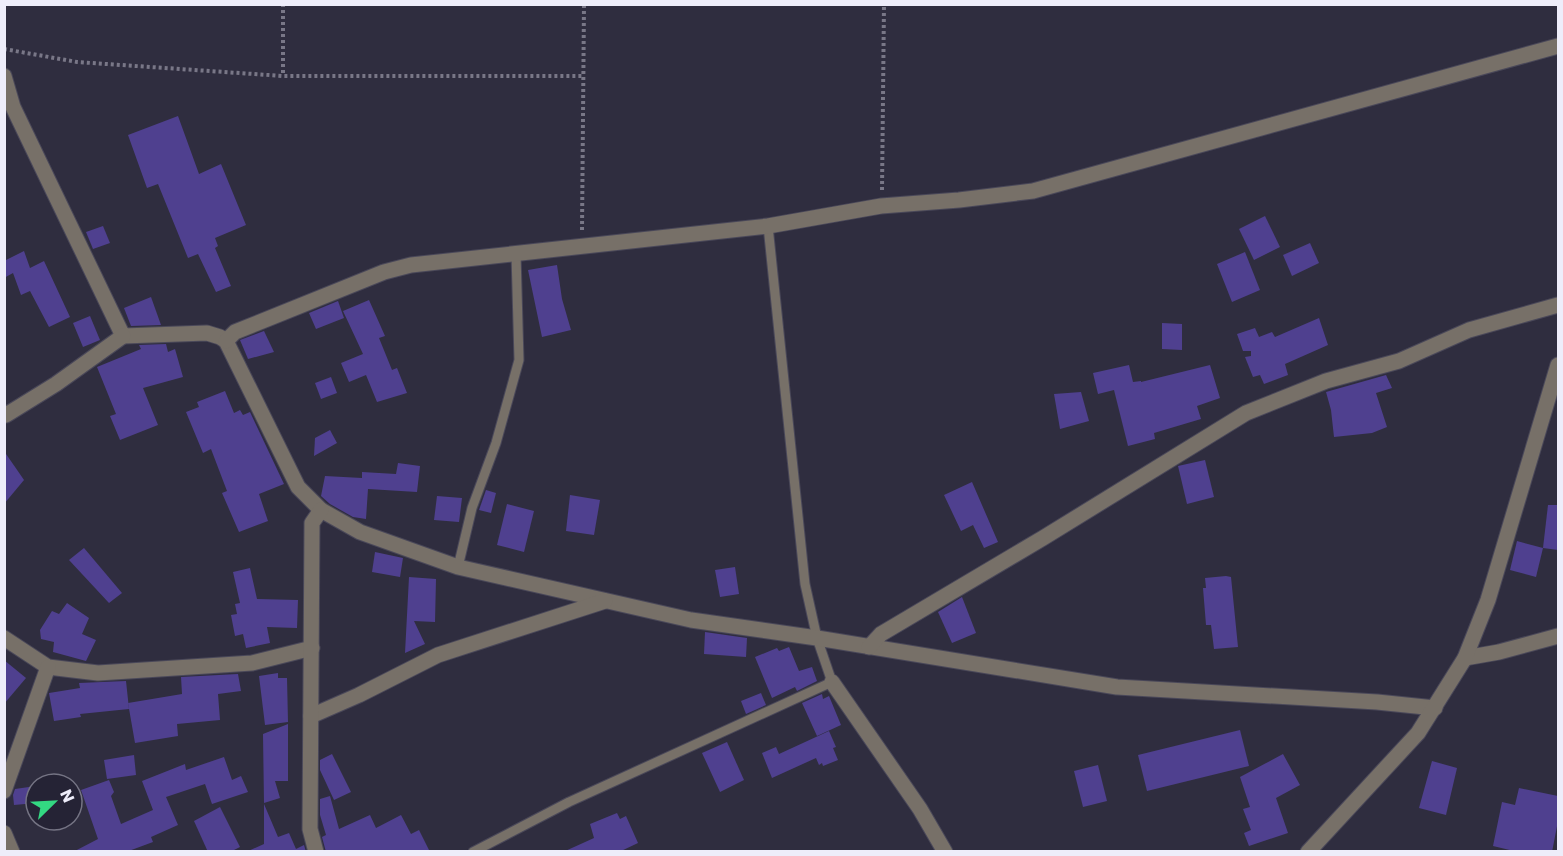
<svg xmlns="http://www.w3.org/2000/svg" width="1563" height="856" font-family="Poppins,sans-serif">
	<rect width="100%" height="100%" fill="#2f2d3f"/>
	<!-- building -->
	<g fill="#4f408f">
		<path d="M 178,116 L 199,174 L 221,164 L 246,225 L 215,238 L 218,246 L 215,248 L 231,286 L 216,292 L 198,254 L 188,258 L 158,184 L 147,188 L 128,135 Z"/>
		<path d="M 1265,216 L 1280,247 L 1254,260 L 1239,229 Z"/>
		<path d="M 103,226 L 110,243 L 93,249 L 86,232 Z"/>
		<path d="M 1310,243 L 1319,263 L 1292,276 L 1283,255 Z"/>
		<path d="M 24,251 L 30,268 L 44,261 L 70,317 L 49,327 L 30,291 L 21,295 L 13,273 L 4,278 L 4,261 Z"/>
		<path d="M 1245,252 L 1260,290 L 1232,302 L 1217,264 Z"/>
		<path d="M 557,265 L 562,299 L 571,330 L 542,337 L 528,270 Z"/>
		<path d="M 151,297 L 161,325 L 131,326 L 124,308 Z"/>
		<path d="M 369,300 L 385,336 L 379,338 L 392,370 L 397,368 L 407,393 L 377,402 L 366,375 L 349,382 L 341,363 L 363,354 L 343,311 Z"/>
		<path d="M 338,301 L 344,318 L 316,329 L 309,313 Z"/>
		<path d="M 90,316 L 100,340 L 83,347 L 73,323 Z"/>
		<path d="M 1319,318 L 1328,345 L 1285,364 L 1288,375 L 1264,384 L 1260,375 L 1253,377 L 1245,357 L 1251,356 L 1251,351 L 1243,351 L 1237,334 L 1255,328 L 1259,337 L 1272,332 L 1275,337 Z"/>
		<path d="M 1162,323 L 1182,324 L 1182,350 L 1162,349 Z"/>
		<path d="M 264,331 L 274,352 L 248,359 L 240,340 Z"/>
		<path d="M 166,344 L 168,352 L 175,349 L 183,377 L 143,388 L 158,425 L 120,440 L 110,416 L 116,414 L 97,367 L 141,349 L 139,345 Z"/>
		<path d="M 1129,365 L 1133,382 L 1141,381 L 1141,382 L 1210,365 L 1220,398 L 1197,406 L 1201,419 L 1154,433 L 1155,439 L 1128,446 L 1114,390 L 1098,394 L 1093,373 Z"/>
		<path d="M 1386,375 L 1392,388 L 1376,393 L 1387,427 L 1372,433 L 1334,437 L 1331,410 L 1326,392 Z"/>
		<path d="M 331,377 L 337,393 L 321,399 L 315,383 Z"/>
		<path d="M 225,391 L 234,413 L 240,410 L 243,415 L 250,412 L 284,484 L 259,494 L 268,521 L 239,532 L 222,493 L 227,491 L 211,449 L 203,453 L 186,412 L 199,407 L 197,402 Z"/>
		<path d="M 1081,392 L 1089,421 L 1060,429 L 1054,394 Z"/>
		<path d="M 330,430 L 337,443 L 314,456 L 315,438 Z"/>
		<path d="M 4,451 L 24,480 L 4,504 Z"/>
		<path d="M 1205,460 L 1214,497 L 1187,504 L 1178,466 Z"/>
		<path d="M 398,463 L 420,466 L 417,492 L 368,489 L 366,519 L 353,517 L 330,504 L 321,496 L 325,476 L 362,478 L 362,472 L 396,474 Z"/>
		<path d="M 972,482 L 998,542 L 984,548 L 973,525 L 961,531 L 944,495 Z"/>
		<path d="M 486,490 L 496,493 L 491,513 L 479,510 Z"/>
		<path d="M 570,495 L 600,500 L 594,535 L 566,531 Z"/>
		<path d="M 437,496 L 462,498 L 459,522 L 434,520 Z"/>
		<path d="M 507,504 L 534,511 L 524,552 L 497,545 Z"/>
		<path d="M 1548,505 L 1558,505 L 1558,550 L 1543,548 Z"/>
		<path d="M 1517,541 L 1543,548 L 1536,577 L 1510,570 Z"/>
		<path d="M 84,548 L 122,593 L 109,603 L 69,560 Z"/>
		<path d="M 375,552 L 403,558 L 400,577 L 372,572 Z"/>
		<path d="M 735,567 L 739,594 L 720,597 L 715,570 Z"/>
		<path d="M 250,568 L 257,599 L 298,600 L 297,628 L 267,627 L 270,643 L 246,648 L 243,634 L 235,636 L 231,615 L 237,614 L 235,604 L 240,603 L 233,572 Z"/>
		<path d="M 1226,576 L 1231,577 L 1238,647 L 1214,649 L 1211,625 L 1206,625 L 1203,588 L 1206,588 L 1205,578 Z"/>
		<path d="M 409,577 L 436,579 L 435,622 L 414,621 L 425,644 L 405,653 Z"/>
		<path d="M 962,597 L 976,633 L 952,643 L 938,612 Z"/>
		<path d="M 67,603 L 89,618 L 82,634 L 96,640 L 86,661 L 53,652 L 54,642 L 41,639 L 40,630 L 52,611 L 59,614 Z"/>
		<path d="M 705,632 L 747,638 L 746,657 L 704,654 Z"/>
		<path d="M 789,647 L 799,671 L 812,667 L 817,681 L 797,691 L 795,687 L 772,698 L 755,657 L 777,648 L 779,651 Z"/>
		<path d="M 4,660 L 26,678 L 4,704 Z"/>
		<path d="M 278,673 L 278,678 L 287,678 L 288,722 L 265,725 L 259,676 Z"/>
		<path d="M 238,674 L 241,691 L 218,694 L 220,720 L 177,724 L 178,736 L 135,743 L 128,703 L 182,694 L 181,677 Z"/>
		<path d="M 126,681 L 129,709 L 80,714 L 81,717 L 54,721 L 49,693 L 80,688 L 79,683 Z"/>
		<path d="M 761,693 L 766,705 L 746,714 L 741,701 Z"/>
		<path d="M 822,694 L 823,699 L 829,696 L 841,725 L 817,736 L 802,703 Z"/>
		<path d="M 288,724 L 288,781 L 275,781 L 280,798 L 264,803 L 263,734 Z"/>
		<path d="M 1240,730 L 1249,766 L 1147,791 L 1138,755 Z"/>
		<path d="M 829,731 L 836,747 L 833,748 L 838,760 L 823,766 L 822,763 L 819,765 L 816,758 L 772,778 L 762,753 L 776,747 L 779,754 Z"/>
		<path d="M 727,742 L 744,780 L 720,792 L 702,753 Z"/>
		<path d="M 332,754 L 351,792 L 334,800 L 320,770 L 320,760 Z"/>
		<path d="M 1283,754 L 1300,785 L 1276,798 L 1288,833 L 1249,846 L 1244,833 L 1251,830 L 1243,809 L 1250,807 L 1240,777 Z"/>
		<path d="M 134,755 L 136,775 L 107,779 L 104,760 Z"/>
		<path d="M 224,757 L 232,780 L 241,776 L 248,792 L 212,804 L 205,784 L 166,797 L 178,825 L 151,837 L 153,842 L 126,852 L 73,852 L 98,839 L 81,790 L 109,780 L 114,792 L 111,796 L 121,824 L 153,810 L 142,781 L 185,764 L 186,770 Z"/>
		<path d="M 1432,761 L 1457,768 L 1446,815 L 1419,808 Z"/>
		<path d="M 1098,765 L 1107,801 L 1083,807 L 1074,771 Z"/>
		<path d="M 36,786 L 36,803 L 14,805 L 13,795 L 15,789 Z"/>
		<path d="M 1519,788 L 1558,796 L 1558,821 L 1552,852 L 1518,852 L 1493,846 L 1502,802 L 1515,805 Z"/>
		<path d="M 330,796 L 339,829 L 370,815 L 376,828 L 401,815 L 411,834 L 419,830 L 430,852 L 326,852 L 322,837 L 326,835 L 320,815 L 320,799 Z"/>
		<path d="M 264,804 L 278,837 L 289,833 L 296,849 L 304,845 L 306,852 L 246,852 L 264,844 Z"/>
		<path d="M 220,807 L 240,847 L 230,852 L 208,852 L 194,821 Z"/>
		<path d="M 617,813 L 620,819 L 626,816 L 638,843 L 619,852 L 563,852 L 594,838 L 590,824 Z"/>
	</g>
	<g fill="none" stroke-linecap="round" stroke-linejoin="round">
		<defs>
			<g id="service">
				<path d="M 458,567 L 472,508 L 496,443 L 519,360 L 516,254"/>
				<path d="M 473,852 L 569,802 L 832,682 L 817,638 L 805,584 L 768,226"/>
			</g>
			<g id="minor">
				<path d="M 4,76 L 13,107 L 123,336 L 207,333 L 220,337 L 226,341 L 298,487 L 321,510 L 360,532 L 458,567 L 691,620 L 817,638 L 1117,687 L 1377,702 L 1435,708"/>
				<path d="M 226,341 L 235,332 L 384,272 L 411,265 L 768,226 L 881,206 L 959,200 L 1033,191 L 1558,46"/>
				<path d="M 4,413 L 6,415 L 56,384 L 123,336"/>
				<path d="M 4,638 L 48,667 L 98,673 L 252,663 L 312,648"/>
				<path d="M 869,647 L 881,634 L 1043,538 L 1246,413 L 1326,381 L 1399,361 L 1469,330 L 1558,305"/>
				<path d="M 1465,658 L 1499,652 L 1558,636"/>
				<path d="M 832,682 L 920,809 L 945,852"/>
				<path d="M 311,716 L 359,695 L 438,655 L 605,601"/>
				<path d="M 4,791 L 48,667"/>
				<path d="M 4,833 L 12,852"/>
				<path d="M 316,852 L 310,829 L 312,523 L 321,510"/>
			</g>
			<path id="tertiary" d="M 1308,852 L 1418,733 L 1465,658 L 1488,600 L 1558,365"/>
		</defs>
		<!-- service casing -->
		<use href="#service" stroke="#4a4859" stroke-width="11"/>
		<!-- minor casing -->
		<use href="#minor" stroke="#4a4859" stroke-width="17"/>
		<!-- tertiary casing -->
		<use href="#tertiary" stroke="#4a4859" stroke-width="17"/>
		<!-- path -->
		<g stroke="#797787" stroke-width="4" stroke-dasharray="3 3" stroke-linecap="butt">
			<path d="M 283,4 L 283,76"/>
			<path d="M 4,49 L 77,62 L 283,76 L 584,76"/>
			<path d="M 882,190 L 884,4"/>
			<path d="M 582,230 L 584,4"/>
		</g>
		<!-- service -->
		<use href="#service" stroke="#777068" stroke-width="9"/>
		<!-- minor -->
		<use href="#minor" stroke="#777068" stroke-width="15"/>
		<!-- tertiary -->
		<use href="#tertiary" stroke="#777068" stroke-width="15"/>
	</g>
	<!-- border -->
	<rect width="1563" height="856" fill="none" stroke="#eeedfa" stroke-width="12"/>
	<!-- north arrow -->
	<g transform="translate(54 802) rotate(66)"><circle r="28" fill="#252335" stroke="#757484" stroke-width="1.5"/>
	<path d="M0-4.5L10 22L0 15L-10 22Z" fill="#33d882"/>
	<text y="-9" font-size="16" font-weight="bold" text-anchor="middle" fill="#eeedfa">N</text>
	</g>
</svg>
